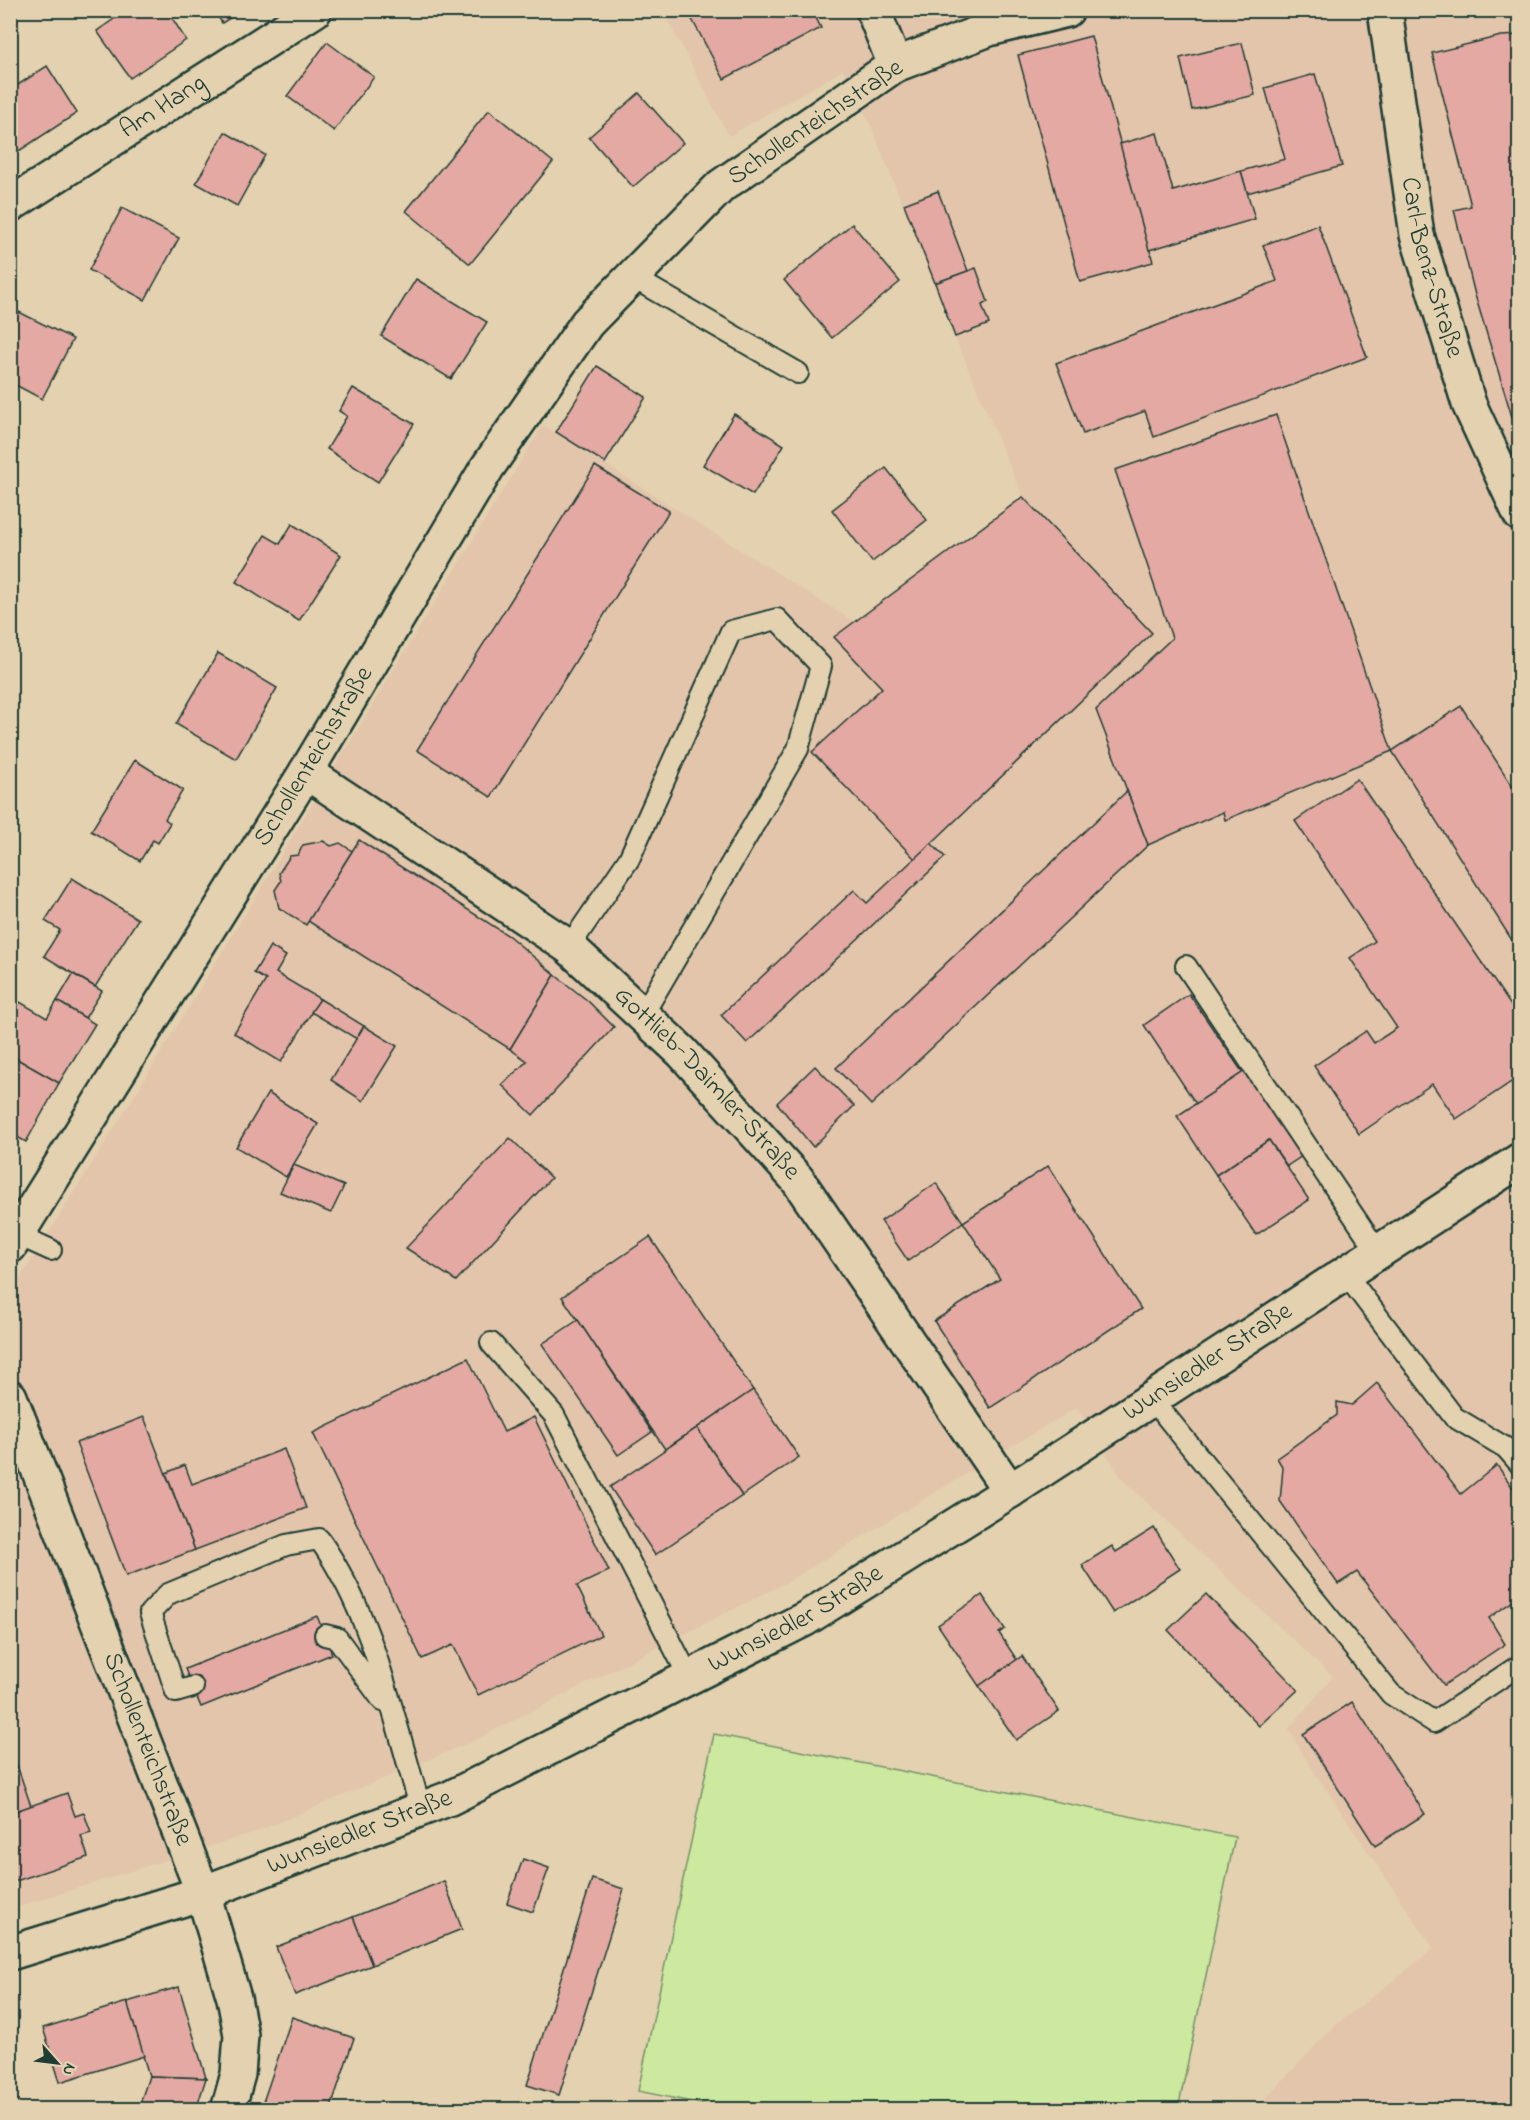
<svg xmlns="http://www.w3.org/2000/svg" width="1530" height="2120" font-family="'Indie Flower',sans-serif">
	<rect width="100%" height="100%" fill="#e3d1af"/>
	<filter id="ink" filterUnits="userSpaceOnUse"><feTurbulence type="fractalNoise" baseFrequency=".0167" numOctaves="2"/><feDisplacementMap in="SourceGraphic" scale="12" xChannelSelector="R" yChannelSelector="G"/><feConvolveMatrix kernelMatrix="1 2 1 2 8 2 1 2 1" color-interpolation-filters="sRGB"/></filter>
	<g filter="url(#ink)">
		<!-- built -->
		<path fill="#e3c5ab" d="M 663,11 L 1519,11 L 1519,2109 L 1256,2109 L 1333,2027 L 1434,1949 L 1307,1761 L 1289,1729 L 1333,1677 L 1123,1480 L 1077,1407 L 785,1583 L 473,1741 L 258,1831 L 11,1909 L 11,1293 L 129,1105 L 543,425 L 854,622 L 1023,497 L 955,337 L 871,125 L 843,70 L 729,136 Z"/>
		<!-- green -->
		<path fill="#cde89f" stroke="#76926a" stroke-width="1.5" d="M 714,1734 L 1235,1837 L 1178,2109 L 731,2110 L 638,2091 Z"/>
		<!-- building -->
		<g fill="#e3a9a2" stroke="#1f3d34" stroke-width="1.5">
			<path d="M 127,10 L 167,10 L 186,40 L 130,78 L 97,31 Z"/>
			<path d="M 214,10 L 243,10 L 222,23 Z"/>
			<path d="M 687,10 L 812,10 L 821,28 L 724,79 Z"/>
			<path d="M 1520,35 L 1520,443 L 1475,295 L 1454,210 L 1471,206 L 1432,53 L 1501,36 Z"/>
			<path d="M 1091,36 L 1153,262 L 1080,282 L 1018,55 Z"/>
			<path d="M 327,42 L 374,77 L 334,131 L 287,96 Z"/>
			<path d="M 1242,43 L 1255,95 L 1192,110 L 1180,58 Z"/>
			<path d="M 47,66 L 77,113 L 19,151 L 10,139 L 10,90 Z"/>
			<path d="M 1315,74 L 1342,166 L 1247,193 L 1241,171 L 1285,159 L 1265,88 Z"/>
			<path d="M 639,93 L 683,143 L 633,187 L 589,137 Z"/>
			<path d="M 489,110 L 553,162 L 470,264 L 406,211 Z"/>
			<path d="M 225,132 L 265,155 L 237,206 L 196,183 Z"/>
			<path d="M 1157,133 L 1173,191 L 1241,171 L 1255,219 L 1149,250 L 1120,144 Z"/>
			<path d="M 938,191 L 968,271 L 935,283 L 904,204 Z"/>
			<path d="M 122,208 L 179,238 L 145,300 L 89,270 Z"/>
			<path d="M 852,224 L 900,282 L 832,338 L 784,280 Z"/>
			<path d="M 1318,225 L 1367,357 L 1154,437 L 1145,411 L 1083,434 L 1056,363 L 1277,281 L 1263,245 Z"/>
			<path d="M 976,268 L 988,302 L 982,305 L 989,324 L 955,337 L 935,283 Z"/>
			<path d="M 416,279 L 487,322 L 451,379 L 381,336 Z"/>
			<path d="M 19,312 L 73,339 L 42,399 L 10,382 L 10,329 Z"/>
			<path d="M 597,366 L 646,397 L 605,463 L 556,432 Z"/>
			<path d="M 353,388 L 414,424 L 378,482 L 327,449 L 347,416 L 339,411 Z"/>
			<path d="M 734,414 L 784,445 L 753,495 L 703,465 Z"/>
			<path d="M 1276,415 L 1392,751 L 1225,820 L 1223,812 L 1148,845 L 1096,710 L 1172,638 L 1115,470 Z"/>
			<path d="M 595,466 L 669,511 L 491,797 L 417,750 Z"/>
			<path d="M 886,468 L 927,520 L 872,562 L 832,510 Z"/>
			<path d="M 1023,497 L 1152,633 L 915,859 L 812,752 L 882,688 L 834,637 Z"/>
			<path d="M 292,524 L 341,555 L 299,621 L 236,582 L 265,535 L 280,544 Z"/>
			<path d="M 218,653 L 277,688 L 236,759 L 176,724 Z"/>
			<path d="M 1461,706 L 1520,798 L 1520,953 L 1392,751 Z"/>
			<path d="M 135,760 L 183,790 L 165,819 L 170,823 L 158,843 L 153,840 L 140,861 L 91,831 Z"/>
			<path d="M 1357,779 L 1520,1019 L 1520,1076 L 1456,1119 L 1432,1084 L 1359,1134 L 1314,1066 L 1366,1031 L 1374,1043 L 1397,1028 L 1350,958 L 1375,941 L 1295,821 Z"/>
			<path d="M 1127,791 L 1148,845 L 871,1105 L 836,1068 Z"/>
			<path d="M 359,840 L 509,936 L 555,975 L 510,1049 L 308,921 Z"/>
			<path d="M 323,841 L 331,846 L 340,843 L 352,851 L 306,925 L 279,908 L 275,890 L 281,881 L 279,873 L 290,856 L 298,855 L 303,845 Z"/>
			<path d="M 931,843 L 945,857 L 747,1043 L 721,1015 L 854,890 L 867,903 Z"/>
			<path d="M 72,878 L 138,919 L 95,987 L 44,956 L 60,930 L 45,921 Z"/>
			<path d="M 270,946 L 286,956 L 276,973 L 320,999 L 281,1062 L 234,1033 L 266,980 L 254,973 Z"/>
			<path d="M 73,974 L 102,991 L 85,1018 L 57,1001 Z"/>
			<path d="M 555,975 L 588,1001 L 614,1027 L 533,1115 L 502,1085 L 527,1061 L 510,1049 Z"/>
			<path d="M 1189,994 L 1243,1073 L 1196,1104 L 1144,1025 Z"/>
			<path d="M 320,999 L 364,1026 L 357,1039 L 311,1012 Z"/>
			<path d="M 57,1001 L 95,1024 L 59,1083 L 10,1055 L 10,1019 L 20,1002 L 47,1018 Z"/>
			<path d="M 364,1026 L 397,1046 L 363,1101 L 331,1080 Z"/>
			<path d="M 10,1055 L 59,1083 L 26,1142 L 10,1133 Z"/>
			<path d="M 815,1066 L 854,1106 L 813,1147 L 777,1103 Z"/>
			<path d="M 1248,1069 L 1305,1154 L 1287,1166 L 1269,1140 L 1216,1175 L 1177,1116 Z"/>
			<path d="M 268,1093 L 318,1124 L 286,1177 L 236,1147 Z"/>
			<path d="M 510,1138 L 551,1178 L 456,1281 L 406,1248 Z"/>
			<path d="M 1269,1140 L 1309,1200 L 1256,1235 L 1216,1175 Z"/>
			<path d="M 294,1165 L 344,1186 L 331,1213 L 280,1192 Z"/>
			<path d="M 1048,1166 L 1141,1309 L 990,1408 L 934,1321 L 1000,1279 L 963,1222 Z"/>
			<path d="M 936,1183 L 963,1222 L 908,1261 L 881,1221 Z"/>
			<path d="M 650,1237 L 753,1390 L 665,1449 L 562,1297 Z"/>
			<path d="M 578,1320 L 652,1432 L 618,1455 L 542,1344 Z"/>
			<path d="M 468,1358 L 504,1432 L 534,1417 L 609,1571 L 577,1586 L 601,1635 L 478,1695 L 453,1645 L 422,1659 L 313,1433 Z"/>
			<path d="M 1377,1383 L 1461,1494 L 1497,1465 L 1520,1498 L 1520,1596 L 1489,1618 L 1505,1644 L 1444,1685 L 1357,1572 L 1338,1584 L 1280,1501 L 1283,1468 L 1277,1458 L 1337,1415 L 1337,1402 L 1352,1405 Z"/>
			<path d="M 753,1390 L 799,1457 L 742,1496 L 697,1428 Z"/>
			<path d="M 144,1417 L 195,1550 L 126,1576 L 76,1443 Z"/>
			<path d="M 697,1428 L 742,1496 L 655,1555 L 610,1487 Z"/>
			<path d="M 284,1449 L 306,1508 L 195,1550 L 166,1473 L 185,1465 L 192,1484 Z"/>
			<path d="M 1154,1528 L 1180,1569 L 1113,1613 L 1082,1565 L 1112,1546 L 1116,1552 Z"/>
			<path d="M 1206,1594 L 1298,1690 L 1259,1726 L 1168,1630 Z"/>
			<path d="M 982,1595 L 1005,1629 L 999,1633 L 1017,1660 L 979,1686 L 938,1625 Z"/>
			<path d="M 317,1616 L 332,1654 L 201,1707 L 185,1669 Z"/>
			<path d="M 1022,1656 L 1059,1711 L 1016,1740 L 979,1686 Z"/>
			<path d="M 1352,1702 L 1425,1814 L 1375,1846 L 1303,1734 Z"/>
			<path d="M 10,1745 L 31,1806 L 10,1813 Z"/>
			<path d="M 67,1793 L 75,1816 L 84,1813 L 91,1833 L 81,1836 L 88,1857 L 10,1883 L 10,1813 Z"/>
			<path d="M 523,1859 L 549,1868 L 533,1912 L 507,1903 Z"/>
			<path d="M 592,1879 L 624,1889 L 559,2095 L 527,2085 Z"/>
			<path d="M 444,1881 L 462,1929 L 372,1965 L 353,1917 Z"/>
			<path d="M 353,1917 L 372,1965 L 295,1995 L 276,1947 Z"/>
			<path d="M 179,1987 L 206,2078 L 149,2076 L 127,2002 Z"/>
			<path d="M 127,2002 L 144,2056 L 60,2082 L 43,2028 Z"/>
			<path d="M 292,2017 L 354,2038 L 330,2110 L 275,2110 L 262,2105 Z"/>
			<path d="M 149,2076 L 206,2078 L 196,2110 L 138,2110 Z"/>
		</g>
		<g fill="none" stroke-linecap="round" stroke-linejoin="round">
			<defs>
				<g id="service">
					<path d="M 632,277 L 798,373"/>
					<path d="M 569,947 L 629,859 L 731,631 L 777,619 L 821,666 L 798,749 L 642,1016"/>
					<path d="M 1186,966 L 1378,1252"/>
					<path d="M 18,1235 L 51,1250"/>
					<path d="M 1345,1273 L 1454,1417 L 1506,1448 L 1520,1464"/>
					<path d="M 491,1343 L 554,1415 L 689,1677"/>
					<path d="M 1152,1399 L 1391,1694 L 1434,1722 L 1520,1665"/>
					<path d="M 325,1635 L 337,1638 L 383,1701"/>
					<path d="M 193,1687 L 176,1692 L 150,1613 L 168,1594 L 286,1545 L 319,1539 C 375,1618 393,1718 421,1809"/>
				</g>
				<g id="minor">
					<path id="s1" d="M 10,205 L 315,10"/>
					<path id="s2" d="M 306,772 L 569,947 L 682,1052 L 797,1179 L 1010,1491"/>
					<path id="s3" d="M 10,1246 L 306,772 L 487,468 L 587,323 L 721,186 L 895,65"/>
					<path id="s4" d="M 10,1397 L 203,1893 L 234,1998 L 241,2035 L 238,2074 L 228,2110"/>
				</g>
				<g id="tertiary">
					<path d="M 873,10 L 895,65 L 989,29 L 1067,10"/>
					<path id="s5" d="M 1385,10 L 1417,235 L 1469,404 L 1520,514"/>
				</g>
				<g id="secondary">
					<path id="s6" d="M 10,1953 L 203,1893 L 450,1798 L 805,1619 L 1010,1491 L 1520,1160"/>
				</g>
			</defs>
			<!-- service casing -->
			<use href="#service" stroke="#1f3d34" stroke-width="24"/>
			<!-- minor casing -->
			<use href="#minor" stroke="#1f3d34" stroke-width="38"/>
			<!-- tertiary casing -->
			<use href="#tertiary" stroke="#1f3d34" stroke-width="38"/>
			<!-- secondary casing -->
			<use href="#secondary" stroke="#1f3d34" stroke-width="38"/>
			<!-- service -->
			<use href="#service" stroke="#e3d1af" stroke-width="20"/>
			<!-- minor -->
			<use href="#minor" stroke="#e3d1af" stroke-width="33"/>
			<!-- tertiary -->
			<use href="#tertiary" stroke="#e3d1af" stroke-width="33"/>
			<!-- secondary -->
			<use href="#secondary" stroke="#e3d1af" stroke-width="33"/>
		</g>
	</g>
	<g text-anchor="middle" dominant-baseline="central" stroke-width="6" stroke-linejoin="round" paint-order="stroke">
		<!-- street labels -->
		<g font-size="26" fill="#1f3d34" stroke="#e3d1af">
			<text stroke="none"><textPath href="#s1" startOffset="182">Am Hang</textPath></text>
			<text transform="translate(816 123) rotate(-34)">Schollenteichstraße</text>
			<text stroke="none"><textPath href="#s5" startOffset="262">Carl-Benz-Straße</textPath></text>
			<text stroke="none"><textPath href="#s3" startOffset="576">Schollenteichstraße</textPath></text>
			<text stroke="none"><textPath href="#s2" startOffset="510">Gottlieb-Daimler-Straße</textPath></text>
			<text stroke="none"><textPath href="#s6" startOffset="1342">Wunsiedler Straße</textPath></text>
			<text stroke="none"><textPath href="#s6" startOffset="856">Wunsiedler Straße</textPath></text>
			<text stroke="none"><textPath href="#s4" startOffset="378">Schollenteichstraße</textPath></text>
			<text stroke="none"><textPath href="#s6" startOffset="370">Wunsiedler Straße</textPath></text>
		</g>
	</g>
	<!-- margin -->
	<rect width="1530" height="2120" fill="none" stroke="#e3d1af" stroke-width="36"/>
	<rect x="18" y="18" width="1494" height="2084" fill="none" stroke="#1f3d34" stroke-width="2" filter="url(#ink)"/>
	<!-- north arrow -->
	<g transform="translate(57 2063) rotate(118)" stroke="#e3d1af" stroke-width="4.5" paint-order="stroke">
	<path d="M0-4.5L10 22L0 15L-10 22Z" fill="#1f3d34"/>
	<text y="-9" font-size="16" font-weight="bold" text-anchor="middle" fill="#1f3d34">N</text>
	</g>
</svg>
